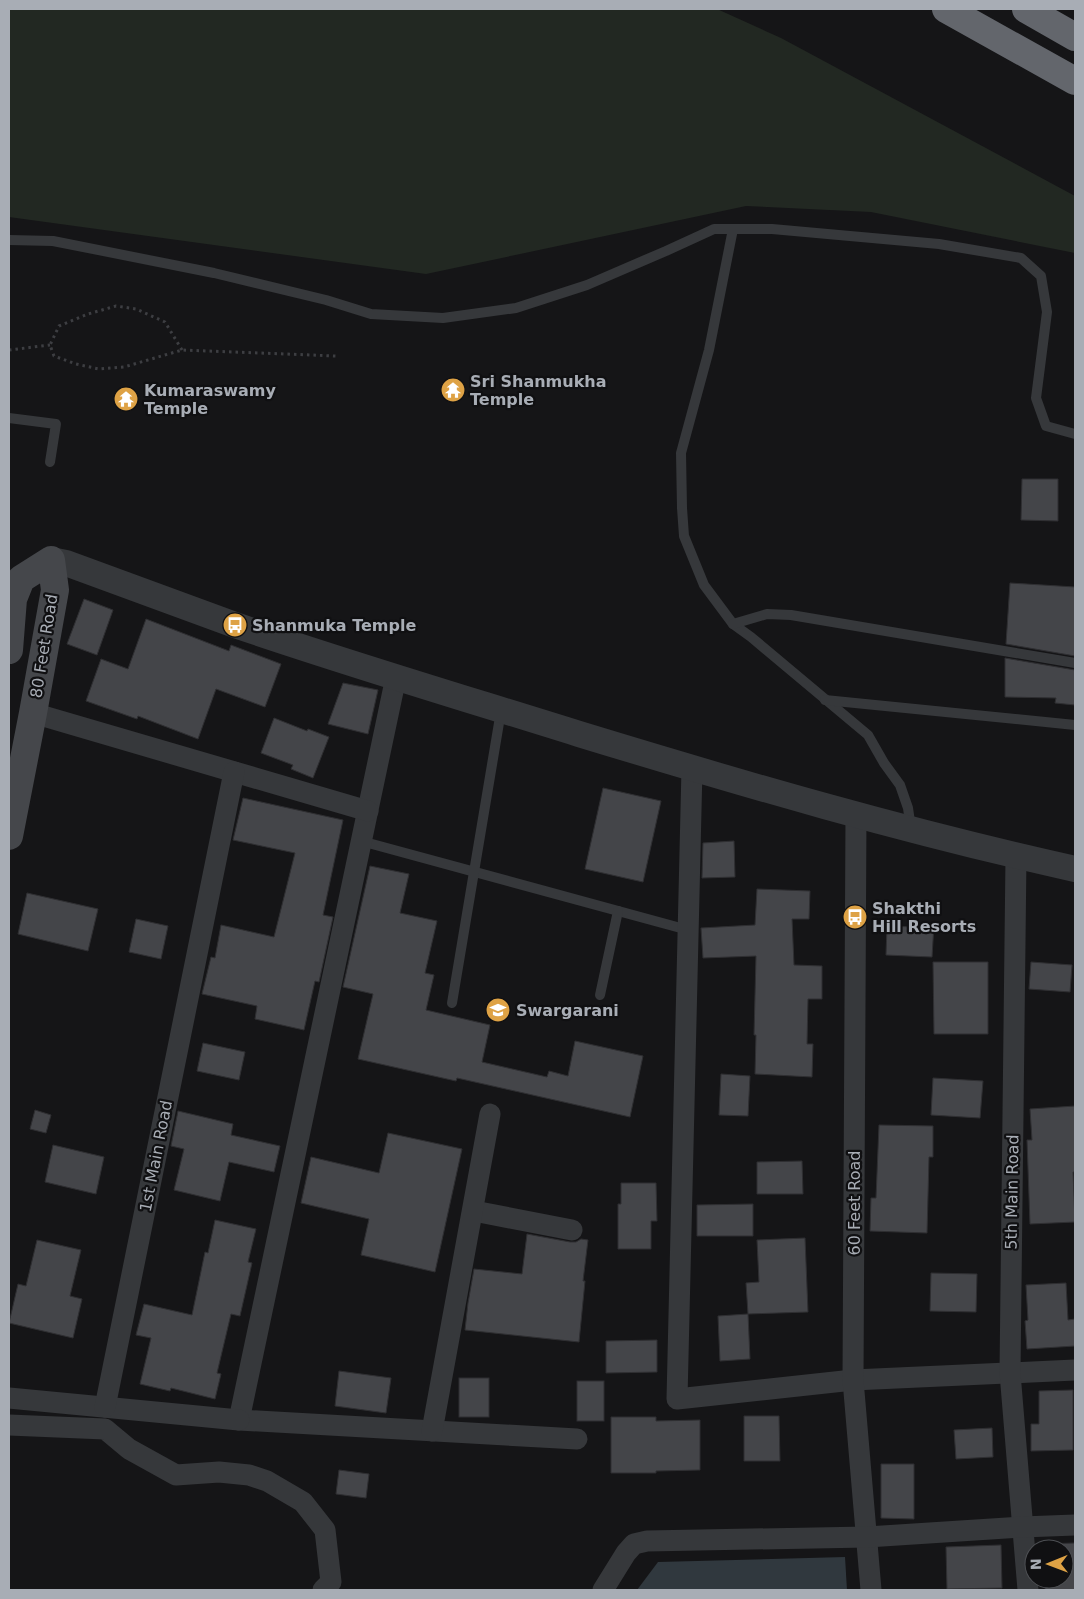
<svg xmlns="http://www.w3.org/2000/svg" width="1084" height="1599" font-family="'DejaVu Sans',sans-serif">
	<rect width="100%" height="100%" fill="#151517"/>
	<!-- green -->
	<path fill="#222822" d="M 9,9 L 717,9 L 781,38 L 1075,196 L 1075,253 L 871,212 L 746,206 L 426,274 L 9,217 Z"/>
	<!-- water -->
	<path fill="#30383e" d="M 845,1557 L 847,1590 L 637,1590 L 658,1562 Z"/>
	<!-- building -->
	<g fill="#444549" stroke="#2f2f32">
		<path d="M 1022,479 L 1058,479 L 1058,521 L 1021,520 Z"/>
		<path d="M 1010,583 L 1075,587 L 1075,656 L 1006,644 Z"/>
		<path d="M 84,599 L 113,610 L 97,655 L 67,644 Z"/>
		<path d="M 146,619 L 229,651 L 231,645 L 281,664 L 265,707 L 216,689 L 198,739 L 138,716 L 137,719 L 86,701 L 101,659 L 128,669 Z"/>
		<path d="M 1005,658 L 1075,670 L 1075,705 L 1055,703 L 1056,698 L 1005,697 Z"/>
		<path d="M 343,683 L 378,690 L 368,734 L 328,724 Z"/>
		<path d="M 274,718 L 307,731 L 308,729 L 329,737 L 313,778 L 291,769 L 293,765 L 261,753 Z"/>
		<path d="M 603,788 L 661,801 L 643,882 L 585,869 Z"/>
		<path d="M 243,798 L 343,820 L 323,915 L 333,917 L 319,982 L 315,981 L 304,1030 L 255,1019 L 257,1006 L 202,994 L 211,957 L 215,958 L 221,925 L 274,937 L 295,853 L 233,840 Z"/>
		<path d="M 734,841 L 735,877 L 702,878 L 703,843 Z"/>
		<path d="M 370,866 L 409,874 L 400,913 L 437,921 L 425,973 L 434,975 L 426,1010 L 490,1025 L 482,1062 L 547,1077 L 549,1071 L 568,1076 L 575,1041 L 643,1056 L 630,1117 L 457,1078 L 456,1081 L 358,1059 L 373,994 L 343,987 Z"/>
		<path d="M 757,889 L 810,891 L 809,919 L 792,919 L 794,965 L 822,966 L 822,999 L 808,999 L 807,1044 L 813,1044 L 812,1077 L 755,1074 L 756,1035 L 754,1035 L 756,956 L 703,958 L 701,928 L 755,925 Z"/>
		<path d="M 27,893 L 98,909 L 88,951 L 18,934 Z"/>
		<path d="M 136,919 L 168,926 L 161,959 L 129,952 Z"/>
		<path d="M 915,923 L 934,924 L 932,957 L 886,955 L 887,926 L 915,927 Z"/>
		<path d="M 933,962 L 988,962 L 988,1034 L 934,1034 Z"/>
		<path d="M 1031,962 L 1072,965 L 1070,992 L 1029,989 Z"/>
		<path d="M 203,1043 L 245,1052 L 239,1080 L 197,1071 Z"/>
		<path d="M 721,1074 L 750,1076 L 748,1116 L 719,1115 Z"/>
		<path d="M 933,1078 L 983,1081 L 980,1118 L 931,1115 Z"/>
		<path d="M 1075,1106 L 1075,1172 L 1073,1172 L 1075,1222 L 1030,1224 L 1027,1140 L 1032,1140 L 1030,1109 Z"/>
		<path d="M 35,1110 L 51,1115 L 46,1133 L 30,1129 Z"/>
		<path d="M 178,1111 L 233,1124 L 231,1135 L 280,1146 L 274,1172 L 229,1162 L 220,1201 L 174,1190 L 184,1149 L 171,1146 Z"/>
		<path d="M 879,1125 L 933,1126 L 933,1157 L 929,1157 L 927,1233 L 870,1231 L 871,1198 L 876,1198 Z"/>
		<path d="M 388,1133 L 462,1149 L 435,1272 L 361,1255 L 369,1219 L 301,1203 L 311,1157 L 379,1173 Z"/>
		<path d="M 53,1145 L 104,1157 L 96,1194 L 45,1182 Z"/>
		<path d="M 802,1161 L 803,1194 L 757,1194 L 757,1162 Z"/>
		<path d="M 621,1183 L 656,1183 L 657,1221 L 651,1221 L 651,1249 L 618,1249 L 618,1204 L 621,1204 Z"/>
		<path d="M 753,1204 L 753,1236 L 697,1236 L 697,1205 Z"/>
		<path d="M 215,1220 L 256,1229 L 248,1262 L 252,1263 L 240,1316 L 231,1314 L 217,1373 L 221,1374 L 215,1399 L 171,1388 L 170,1391 L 140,1384 L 151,1338 L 136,1335 L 144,1304 L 192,1315 L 205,1252 L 208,1253 Z"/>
		<path d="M 527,1234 L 570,1242 L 576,1242 L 581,1239 L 588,1240 L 583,1281 L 585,1281 L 579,1342 L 465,1330 L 468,1303 L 474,1269 L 522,1274 Z"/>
		<path d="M 805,1238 L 808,1312 L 748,1314 L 746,1283 L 759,1282 L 757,1240 Z"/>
		<path d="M 37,1240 L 81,1250 L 70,1296 L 82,1299 L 73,1338 L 9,1323 L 18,1284 L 26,1286 Z"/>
		<path d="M 931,1273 L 977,1274 L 976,1312 L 930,1311 Z"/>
		<path d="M 1066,1283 L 1068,1320 L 1075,1319 L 1075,1346 L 1027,1349 L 1025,1321 L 1028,1320 L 1026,1285 Z"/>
		<path d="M 748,1314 L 750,1359 L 720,1361 L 718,1316 Z"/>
		<path d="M 657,1340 L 657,1372 L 606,1373 L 606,1341 Z"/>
		<path d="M 339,1371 L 391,1378 L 386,1413 L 335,1406 Z"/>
		<rect x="459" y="1378" width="30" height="39"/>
		<rect x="577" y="1381" width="27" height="40"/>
		<path d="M 1073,1390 L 1073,1450 L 1031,1451 L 1031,1424 L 1039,1424 L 1039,1391 Z"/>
		<path d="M 744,1416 L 779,1416 L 780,1461 L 744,1461 Z"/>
		<path d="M 611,1417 L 656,1417 L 656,1421 L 700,1420 L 700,1470 L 656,1471 L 656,1473 L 611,1473 Z"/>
		<path d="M 992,1428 L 993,1457 L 956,1459 L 954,1430 Z"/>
		<path d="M 881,1464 L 914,1464 L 914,1519 L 881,1518 Z"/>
		<path d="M 339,1470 L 369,1474 L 366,1498 L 336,1494 Z"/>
		<path d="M 1075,1543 L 1075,1590 L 1045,1590 L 1045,1579 L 1064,1579 L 1064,1549 L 1044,1549 L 1044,1544 Z"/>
		<path d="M 1001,1545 L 1002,1588 L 947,1589 L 946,1547 Z"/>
	</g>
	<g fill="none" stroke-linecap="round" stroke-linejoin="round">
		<!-- path -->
		<g stroke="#3d3e42" stroke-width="3" stroke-dasharray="2.5 4" stroke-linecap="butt">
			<path d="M 9,350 L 50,345"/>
			<path d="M 182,350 L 165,322 L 136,309 L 116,306 L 88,314 L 59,326 L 50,345 L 54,356 L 76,364 L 99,369 L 124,367 L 182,350 L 336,356"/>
		</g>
		<!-- service -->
		<g stroke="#36383b" stroke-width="10">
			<path d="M 733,229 L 709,350 L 681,453 L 682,508 L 684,536 L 704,585 L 733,624 L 751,637 L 868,735 L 884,763 L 900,785 L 908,808 L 911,829"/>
			<path d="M 9,240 L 53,241 L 214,273 L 326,300 L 371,314 L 443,318 L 516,308 L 587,285 L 666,251 L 714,229 L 772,229 L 939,244 L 1021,258 L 1041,276 L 1047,312 L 1036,398 L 1046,426 L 1075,434"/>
			<path d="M 9,418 L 56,424 L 50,462"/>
			<path d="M 733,624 L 767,614 L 791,615 L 1075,663"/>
			<path d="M 825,700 L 1075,725"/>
			<path d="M 361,841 L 688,930"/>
			<path d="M 600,995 L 618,911"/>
			<path d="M 452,1003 L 501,711"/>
		</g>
		<!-- minor -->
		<g stroke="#36383b" stroke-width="21">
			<path d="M 396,677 L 239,1420 L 577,1439"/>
			<path d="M 33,713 L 368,811"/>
			<path d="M 692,768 L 677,1399 L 853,1380 L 1075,1370"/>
			<path d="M 856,815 L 853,1380 L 871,1590"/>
			<path d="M 1016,856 L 1010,1373 L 1028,1590"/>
			<path d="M 474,1211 L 572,1230"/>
			<path d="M 9,1398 L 239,1420"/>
			<path d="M 105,1407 L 234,772"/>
			<path d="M 9,1425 L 105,1429 L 129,1449 L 176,1475 L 219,1472 L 249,1475 L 267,1481 L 303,1502 L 325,1530 L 331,1582 L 323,1590"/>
			<path d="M 432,1431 L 490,1114"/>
			<path d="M 603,1590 L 626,1553 L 634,1544 L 647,1541 L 867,1537 L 1022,1527 L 1075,1525"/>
		</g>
		<!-- tertiary -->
		<path stroke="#36383b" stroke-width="26" d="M 51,560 L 66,563 C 123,584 179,605 235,625 C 349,664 464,698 579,734 C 743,784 908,832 1075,869"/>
		<!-- secondary -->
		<path stroke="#45474b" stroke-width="28" d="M 9,650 L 13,599 L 21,579 L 51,560 L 55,590 L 33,713 L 9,836"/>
		<!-- motorway -->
		<g stroke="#63666c" stroke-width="28">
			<path d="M 946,9 L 1075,81"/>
			<path d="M 1026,9 L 1075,37"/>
		</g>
	</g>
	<!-- icons -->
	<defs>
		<symbol id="temple-disc" viewBox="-11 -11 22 22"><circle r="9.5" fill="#dea245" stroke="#101012"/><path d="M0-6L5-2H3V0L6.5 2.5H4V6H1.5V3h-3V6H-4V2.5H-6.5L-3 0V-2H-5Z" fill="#fff"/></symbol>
		<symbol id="bus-disc" viewBox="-11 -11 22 22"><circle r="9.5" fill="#dea245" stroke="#101012"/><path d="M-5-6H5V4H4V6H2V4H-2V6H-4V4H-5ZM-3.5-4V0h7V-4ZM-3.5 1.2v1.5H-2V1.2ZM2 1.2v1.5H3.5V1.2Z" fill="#fff"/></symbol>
		<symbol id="school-disc" viewBox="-11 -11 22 22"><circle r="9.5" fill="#dea245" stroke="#101012"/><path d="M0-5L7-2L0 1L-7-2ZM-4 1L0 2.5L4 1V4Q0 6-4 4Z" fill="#fff"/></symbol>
	</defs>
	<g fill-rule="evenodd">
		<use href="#temple-disc" x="439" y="376" width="28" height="28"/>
		<use href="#temple-disc" x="112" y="385" width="28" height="28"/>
		<use href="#bus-disc" x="221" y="611" width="28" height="28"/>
		<use href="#bus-disc" x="841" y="903" width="28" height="28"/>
		<use href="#school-disc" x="484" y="996" width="28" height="28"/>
	</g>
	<g text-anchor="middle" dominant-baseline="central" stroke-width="4.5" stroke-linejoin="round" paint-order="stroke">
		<!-- poi labels -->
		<g font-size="16" font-weight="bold" fill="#a8adb5" stroke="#101012" text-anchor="start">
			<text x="470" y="381">Sri Shanmukha<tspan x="470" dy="18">Temple</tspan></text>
			<text x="144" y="390">Kumaraswamy<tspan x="144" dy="18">Temple</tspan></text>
			<text x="252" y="625">Shanmuka Temple</text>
			<text x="872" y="908">Shakthi<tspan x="872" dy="18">Hill Resorts</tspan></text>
			<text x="516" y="1010">Swargarani</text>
		</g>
		<!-- street labels -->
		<g font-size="16" fill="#a8adb5" stroke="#101012">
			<text transform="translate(44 646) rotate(-81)">80 Feet Road</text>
			<text transform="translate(156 1156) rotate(-79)">1st Main Road</text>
			<text transform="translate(1012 1192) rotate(-89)">5th Main Road</text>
			<text transform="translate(854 1203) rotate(-90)">60 Feet Road</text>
		</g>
	</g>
	<!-- border -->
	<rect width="1084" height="1599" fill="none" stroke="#a8adb5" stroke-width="20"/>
	<!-- north arrow -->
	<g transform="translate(1049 1564) rotate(269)"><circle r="24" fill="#101012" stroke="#4d4f53"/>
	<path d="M0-4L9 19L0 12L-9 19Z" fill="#dea245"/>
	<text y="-8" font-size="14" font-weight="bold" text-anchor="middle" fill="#a8adb5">N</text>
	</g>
</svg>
